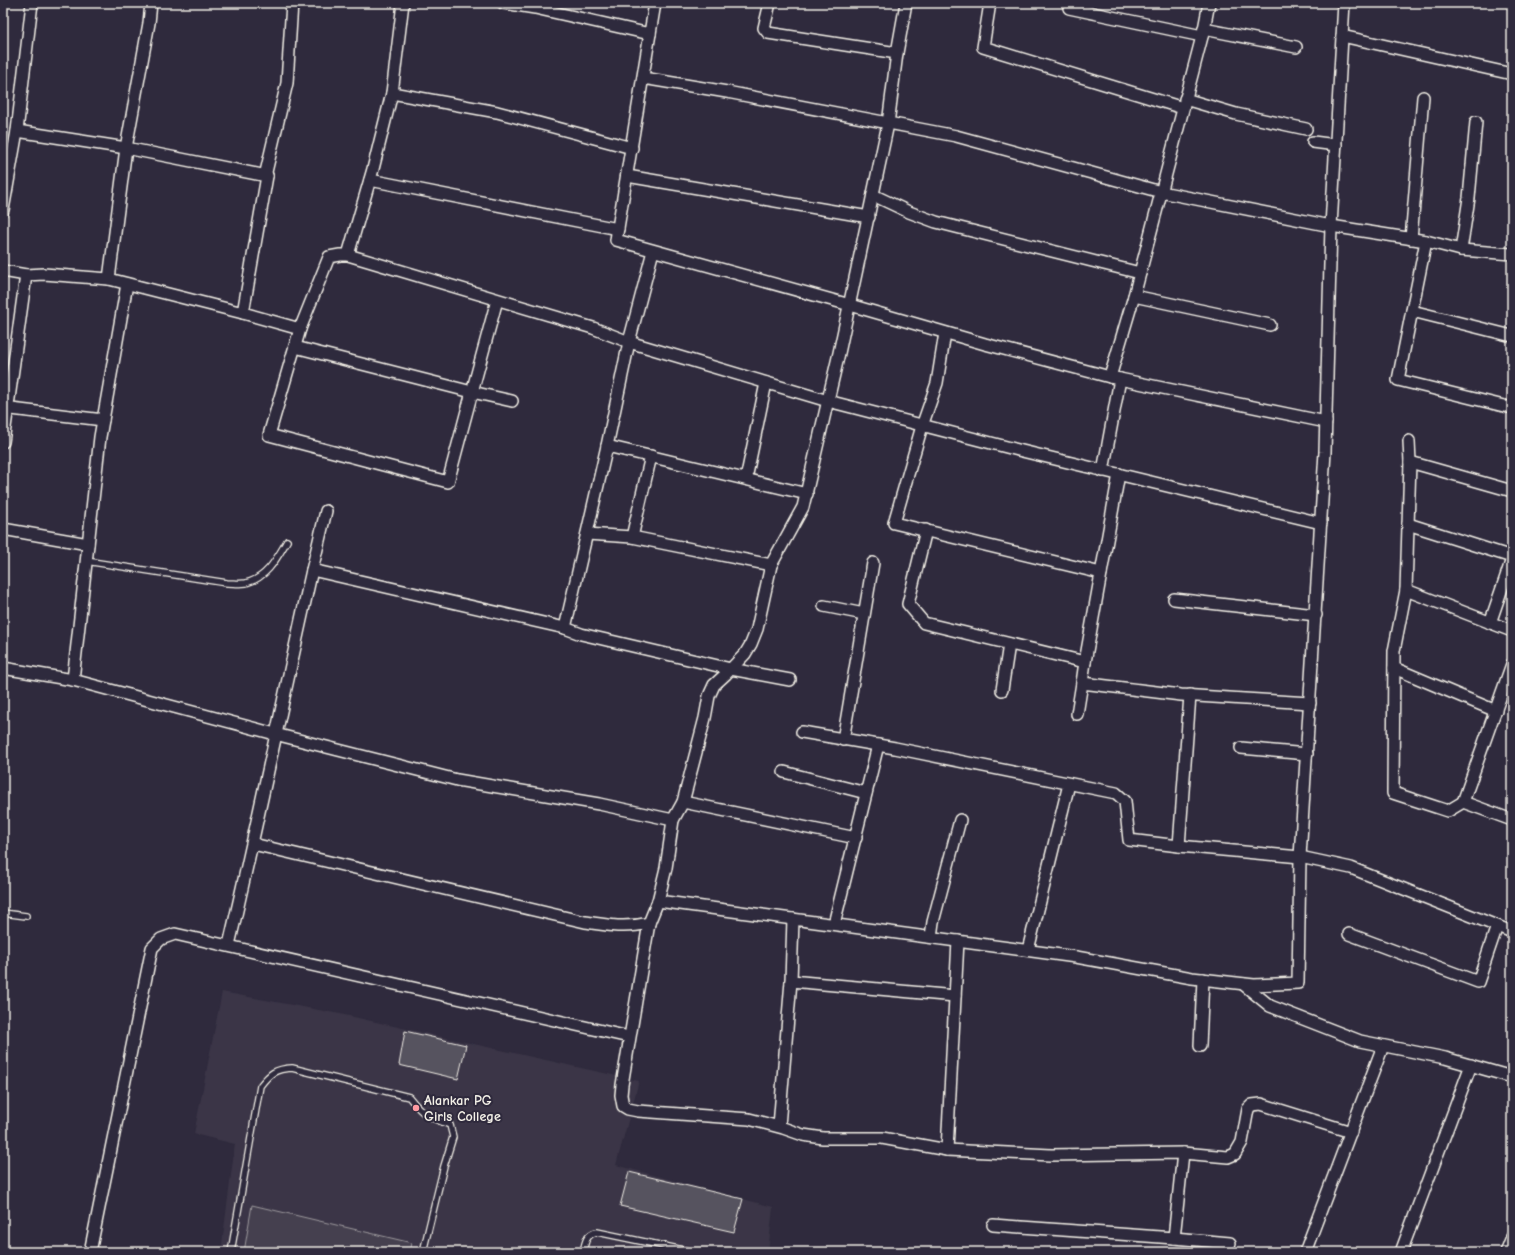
<svg xmlns="http://www.w3.org/2000/svg" width="1515" height="1255" font-family="'Comic Neue',sans-serif">
	<rect width="100%" height="100%" fill="#2f2a3d"/>
	<filter id="ink" filterUnits="userSpaceOnUse"><feTurbulence type="fractalNoise" baseFrequency=".025" numOctaves="2"/><feDisplacementMap in="SourceGraphic" scale="8" xChannelSelector="R" yChannelSelector="G"/><feConvolveMatrix kernelMatrix="1 2 1 2 8 2 1 2 1" color-interpolation-filters="sRGB"/></filter>
	<g filter="url(#ink)">
		<!-- built -->
		<path fill="#3b3647" d="M 222,992 L 340,1014 L 639,1081 L 616,1165 L 773,1207 L 768,1252 L 221,1252 L 235,1144 L 194,1134 Z"/>
		<!-- green -->
		<path fill="#454050" stroke="#9c989c" d="M 252,1205 L 412,1243 L 410,1252 L 244,1252 Z"/>
		<!-- building -->
		<g fill="#56525f" stroke="#f4f1e8">
			<path d="M 405,1031 L 466,1045 L 458,1079 L 399,1065 Z"/>
			<path d="M 629,1172 L 743,1199 L 734,1232 L 620,1206 Z"/>
		</g>
		<g fill="none" stroke-linecap="round" stroke-linejoin="round">
			<defs>
				<g id="lane">
					<path d="M 86,561 L 227,583 C 233,583 240,584 246,583 C 267,578 277,558 287,541"/>
					<path d="M 3,913 L 26,916"/>
					<path d="M 231,1252 L 260,1086 C 270,1073 275,1069 292,1068 L 409,1097 C 424,1116 428,1117 450,1125 L 453,1137 L 444,1166 L 423,1252"/>
					<path d="M 583,1252 C 585,1243 586,1234 597,1232 L 693,1252"/>
				</g>
				<g id="street">
					<path d="M 503,3 L 535,8 L 650,34"/>
					<path d="M 655,3 L 616,240 L 850,305 L 985,344 L 1110,377 L 1326,422"/>
					<path d="M 770,3 L 764,28 L 768,33 L 897,53"/>
					<path d="M 906,3 L 897,53 L 888,124 L 839,353 L 803,507 L 771,565 L 757,629 L 751,644 L 745,654 L 726,674 L 714,685 L 709,696 L 705,718 L 683,802 L 673,820 L 666,868 L 658,901 L 1076,957 L 1192,978 L 1254,985 L 1298,983 L 1300,857 L 1325,452 L 1331,226 L 1344,3"/>
					<path d="M 990,3 L 983,47 L 1183,108"/>
					<path d="M 1069,8 L 1202,36"/>
					<path d="M 1204,29 L 1296,47"/>
					<path d="M 1342,36 L 1512,74"/>
					<path d="M 643,78 L 727,92 L 956,136 L 1161,192 L 1331,226 L 1426,241 L 1461,250 L 1512,254"/>
					<path d="M 392,93 L 403,3"/>
					<path d="M 1185,99 L 1236,114 L 1306,129"/>
					<path d="M 17,131 L 126,148 L 267,176"/>
					<path d="M 1313,142 L 1336,145"/>
					<path d="M 627,176 L 869,217"/>
					<path d="M 370,180 L 618,229"/>
					<path d="M 873,195 L 909,212 L 936,222 L 1140,273"/>
					<path d="M 3,210 L 17,131 L 32,3"/>
					<path d="M 1411,239 L 1423,97"/>
					<path d="M 1426,241 L 1398,380 L 1512,408"/>
					<path d="M 1461,250 L 1469,198 L 1476,122"/>
					<path d="M 653,251 L 629,342 L 607,446 L 565,628 L 581,634 L 731,669 L 790,680"/>
					<path d="M 348,255 L 593,328 L 629,342 L 828,401 L 1022,451 L 1321,523"/>
					<path d="M 3,271 L 26,275 L 44,274 L 109,279 L 243,313 L 267,176 L 266,172 L 287,83 L 292,3"/>
					<path d="M 109,279 L 126,148 L 149,23 L 151,3"/>
					<path d="M 1134,296 L 1270,325"/>
					<path d="M 1412,311 L 1512,336"/>
					<path d="M 243,313 L 300,329 L 329,257 L 340,255 L 348,255 L 373,169 L 392,93 L 497,112 L 632,148"/>
					<path d="M 300,329 L 269,435 L 448,482 L 472,392 L 512,401"/>
					<path d="M 945,333 L 937,383 L 922,426 L 894,523 L 1101,573"/>
					<path d="M 295,347 L 472,392 L 497,300"/>
					<path d="M 1110,377 L 1134,296 L 1204,29 L 1209,3"/>
					<path d="M 3,408 L 103,420"/>
					<path d="M 1409,441 L 1410,462 L 1406,590 L 1394,651 L 1393,793 L 1448,811 L 1463,802"/>
					<path d="M 3,442 L 26,275"/>
					<path d="M 607,446 L 807,494"/>
					<path d="M 1410,462 L 1512,491"/>
					<path d="M 1103,471 L 1120,379"/>
					<path d="M 746,479 L 766,383"/>
					<path d="M 1408,524 L 1512,557"/>
					<path d="M 3,529 L 88,544"/>
					<path d="M 926,530 L 908,604 L 924,623 L 1085,662 L 1119,474"/>
					<path d="M 587,534 L 632,537 L 771,565"/>
					<path d="M 632,537 L 651,456"/>
					<path d="M 312,570 L 326,511"/>
					<path d="M 1406,590 L 1512,631"/>
					<path d="M 1174,599 L 1316,615"/>
					<path d="M 824,606 L 864,614"/>
					<path d="M 1490,623 L 1512,559"/>
					<path d="M 1085,662 L 1082,683 L 1181,695 L 1310,703"/>
					<path d="M 1512,664 L 1463,802 L 1512,820"/>
					<path d="M 3,668 L 73,680 L 275,734 L 457,780 L 599,804 L 673,820"/>
					<path d="M 1394,668 L 1496,711"/>
					<path d="M 73,680 L 100,437 L 127,284"/>
					<path d="M 1002,690 L 1009,644"/>
					<path d="M 1077,714 L 1082,683"/>
					<path d="M 802,732 L 895,748 L 1116,793 L 1125,801 L 1129,840 L 1179,846 L 1300,857 L 1351,868 L 1512,932"/>
					<path d="M 843,740 L 873,563"/>
					<path d="M 1241,748 L 1307,754"/>
					<path d="M 784,772 L 866,793"/>
					<path d="M 683,802 L 856,838"/>
					<path d="M 253,844 L 585,922 C 610,925 623,929 649,923 L 658,901"/>
					<path d="M 1179,846 L 1190,695"/>
					<path d="M 649,923 L 622,1085 L 621,1095 L 623,1106 L 628,1109 L 638,1111 L 749,1119 L 783,1128 L 803,1135 L 823,1138 L 882,1138 L 947,1150 L 1051,1155 L 1183,1153 L 1228,1157 L 1235,1154 L 1242,1142 L 1248,1109 L 1252,1105 L 1261,1104 L 1351,1132"/>
					<path d="M 834,924 L 878,745"/>
					<path d="M 1349,934 L 1478,982 L 1497,926"/>
					<path d="M 931,937 L 933,922 L 960,820"/>
					<path d="M 229,945 C 258,821 284,695 312,570 L 565,628"/>
					<path d="M 1028,950 L 1069,784"/>
					<path d="M 791,981 L 955,996"/>
					<path d="M 1243,984 L 1270,1006 L 1360,1041 L 1445,1058 L 1512,1077"/>
					<path d="M 1200,1046 L 1203,979"/>
					<path d="M 779,1126 L 791,981 L 793,919"/>
					<path d="M 947,1150 L 958,941"/>
					<path d="M 993,1225 L 1174,1238 L 1183,1153"/>
					<path d="M 1174,1238 L 1230,1243"/>
					<path d="M 90,1252 L 152,948 L 161,939 L 175,934 L 629,1037"/>
					<path d="M 1305,1252 L 1383,1046"/>
					<path d="M 1401,1252 L 1471,1065"/>
					<path d="M 1506,1252 L 1512,1237"/>
				</g>
			</defs>
			<!-- lane casing -->
			<use href="#lane" stroke="#f4f1e8" stroke-width="8"/>
			<!-- street casing -->
			<use href="#street" stroke="#f4f1e8" stroke-width="14"/>
			<!-- lane -->
			<use href="#lane" stroke="#2f2a3d" stroke-width="5.5"/>
			<!-- street -->
			<use href="#street" stroke="#2f2a3d" stroke-width="11"/>
		</g>
	</g>
	<!-- markers -->
	<circle fill="#ff9aa2" stroke="#2f2a3d" stroke-width="1.5" cx="416" cy="1108" r="4"/>
	<g text-anchor="middle" dominant-baseline="central" stroke-width="4" stroke-linejoin="round" paint-order="stroke">
		<!-- poi labels -->
		<g font-size="14" font-weight="bold" fill="#f4f1e8" stroke="#2f2a3d" text-anchor="start">
			<text x="424" y="1100">Alankar PG<tspan x="424" dy="16">Girls College</tspan></text>
		</g>
	</g>
	<!-- margin -->
	<rect width="1515" height="1255" fill="none" stroke="#2f2a3d" stroke-width="16"/>
	<rect x="8" y="8" width="1499" height="1239" fill="none" stroke="#f4f1e8" stroke-width="1.5" filter="url(#ink)"/>
</svg>
